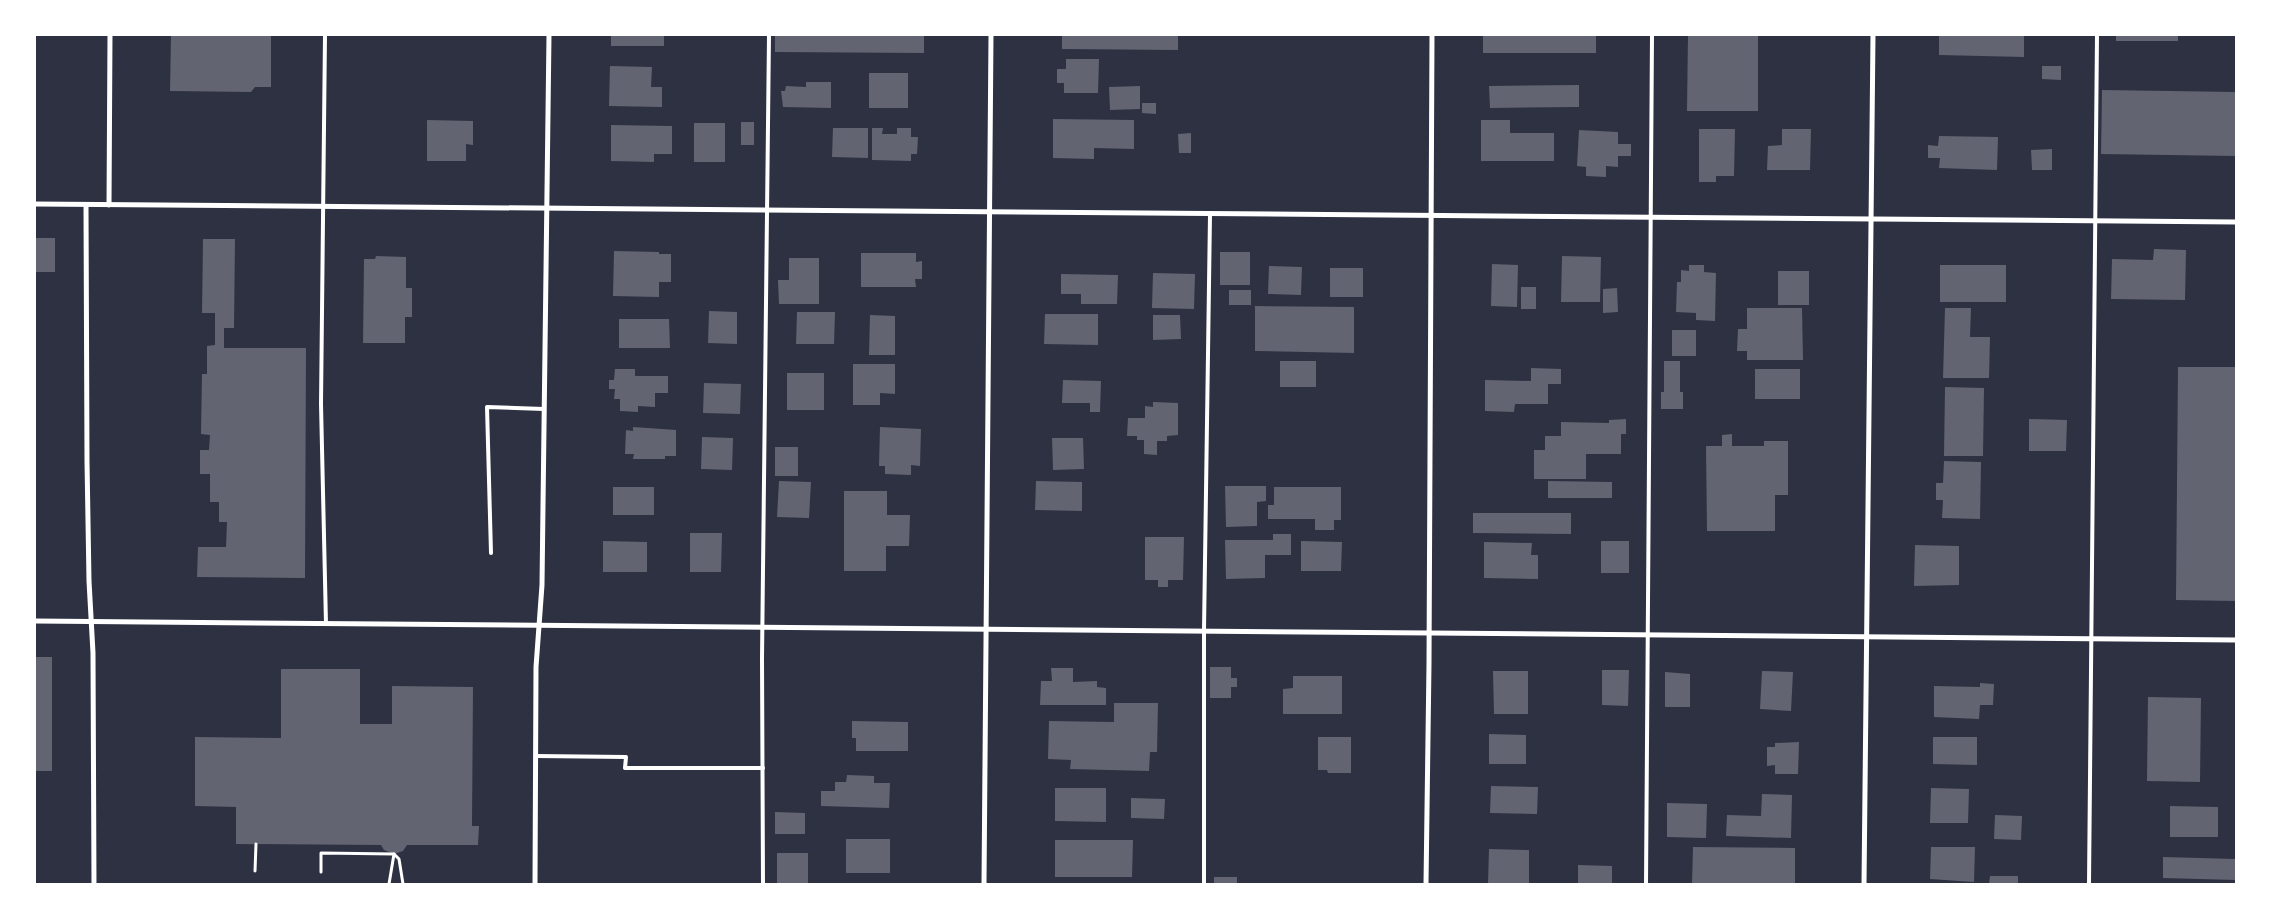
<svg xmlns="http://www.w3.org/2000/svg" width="2271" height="919" font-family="'PT Sans',sans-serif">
	<rect width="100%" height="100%" fill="#2d3142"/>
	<!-- building -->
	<g fill="#626471">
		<path d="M 171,35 L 271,35 L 271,87 L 255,87 L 251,92 L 170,91 Z"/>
		<rect x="611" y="35" width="53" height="11"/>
		<path d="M 775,35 L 924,35 L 924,53 L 775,52 Z"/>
		<path d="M 1062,35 L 1178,35 L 1178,50 L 1062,49 Z"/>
		<rect x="1483" y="35" width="113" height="18"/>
		<path d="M 1688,35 L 1758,35 L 1758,111 L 1687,111 Z"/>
		<path d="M 1939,35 L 2024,35 L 2024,57 L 1939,55 Z"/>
		<rect x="2116" y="35" width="62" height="6"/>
		<path d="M 1066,59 L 1099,59 L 1098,93 L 1064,93 L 1064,83 L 1057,83 L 1057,69 L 1066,69 Z"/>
		<path d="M 610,66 L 652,67 L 651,87 L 662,87 L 662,107 L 609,106 Z"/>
		<path d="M 2042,66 L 2061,66 L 2061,80 L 2042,79 Z"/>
		<rect x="869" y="73" width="39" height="35"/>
		<path d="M 806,82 L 831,82 L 831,108 L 783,107 L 781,91 L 785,91 L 786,86 L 806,87 Z"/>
		<path d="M 1579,85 L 1579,107 L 1490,108 L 1489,86 Z"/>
		<path d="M 1140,86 L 1140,109 L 1110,110 L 1109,87 Z"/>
		<path d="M 2102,90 L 2236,92 L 2236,156 L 2101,154 Z"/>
		<path d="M 1142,103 L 1156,103 L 1156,114 L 1142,113 Z"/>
		<path d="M 1053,119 L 1134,120 L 1134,149 L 1094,148 L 1094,159 L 1053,158 Z"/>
		<path d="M 427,120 L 473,121 L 473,145 L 466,144 L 466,161 L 427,161 Z"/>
		<path d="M 1481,120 L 1510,120 L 1510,133 L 1554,133 L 1554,161 L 1481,161 Z"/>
		<rect x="741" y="122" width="13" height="23"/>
		<rect x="694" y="123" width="31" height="39"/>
		<path d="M 611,125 L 672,126 L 672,154 L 654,154 L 654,162 L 611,161 Z"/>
		<path d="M 833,128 L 868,128 L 868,158 L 832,157 Z"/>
		<path d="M 872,128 L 883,128 L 882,134 L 897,134 L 897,128 L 911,128 L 911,137 L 918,137 L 917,154 L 911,154 L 911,161 L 872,160 Z"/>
		<path d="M 1699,129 L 1735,129 L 1734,176 L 1716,176 L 1716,182 L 1699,182 Z"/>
		<path d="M 1782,129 L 1811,129 L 1810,170 L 1767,170 L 1768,146 L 1782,145 Z"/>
		<path d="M 1579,130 L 1618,132 L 1618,144 L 1631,144 L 1631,156 L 1618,156 L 1618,167 L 1606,166 L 1606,177 L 1586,176 L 1586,167 L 1577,166 Z"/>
		<path d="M 1191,133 L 1191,153 L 1179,153 L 1178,134 Z"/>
		<path d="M 1939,136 L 1998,137 L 1997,170 L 1939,168 L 1940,158 L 1928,158 L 1928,145 L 1938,146 Z"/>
		<path d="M 2052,149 L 2052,170 L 2032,170 L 2031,150 Z"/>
		<rect x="35" y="238" width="20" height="34"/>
		<path d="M 203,239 L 235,239 L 234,328 L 224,328 L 224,348 L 306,348 L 305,578 L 197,577 L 198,547 L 226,547 L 227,522 L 219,522 L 219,502 L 210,502 L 210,474 L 200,474 L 200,450 L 209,450 L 210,435 L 201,434 L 202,374 L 207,374 L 207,346 L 215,345 L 215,313 L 202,313 Z"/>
		<path d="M 2154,249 L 2186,250 L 2185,300 L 2111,299 L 2112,259 L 2153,260 Z"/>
		<path d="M 614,251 L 659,252 L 659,254 L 671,254 L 671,282 L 659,282 L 659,297 L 613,296 Z"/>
		<rect x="1220" y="252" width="30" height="33"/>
		<path d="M 861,253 L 916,253 L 916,262 L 922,261 L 922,279 L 915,279 L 916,287 L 861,287 Z"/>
		<path d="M 376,256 L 406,257 L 406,288 L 412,288 L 412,317 L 405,317 L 405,343 L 363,343 L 364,259 L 375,259 Z"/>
		<path d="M 1562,256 L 1601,257 L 1600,302 L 1561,302 Z"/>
		<path d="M 789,258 L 819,258 L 819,304 L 779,304 L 778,280 L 789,280 Z"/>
		<path d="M 1492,264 L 1518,265 L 1517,307 L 1491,306 Z"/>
		<path d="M 1689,265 L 1704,265 L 1704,272 L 1716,273 L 1715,321 L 1696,320 L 1696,313 L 1676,312 L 1677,282 L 1681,282 L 1681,270 L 1689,271 Z"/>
		<rect x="1940" y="265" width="66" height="37"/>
		<path d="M 1269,266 L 1302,267 L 1301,295 L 1268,294 Z"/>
		<rect x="1330" y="268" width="33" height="29"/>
		<rect x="1778" y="271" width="31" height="34"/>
		<path d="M 1153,273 L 1195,274 L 1194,309 L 1152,308 Z"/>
		<path d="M 1061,274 L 1118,275 L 1117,304 L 1081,304 L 1081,294 L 1061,294 Z"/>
		<rect x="1521" y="287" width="15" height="22"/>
		<path d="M 1617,288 L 1618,312 L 1603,313 L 1603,289 Z"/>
		<rect x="1229" y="290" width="22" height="15"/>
		<path d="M 1255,306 L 1354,307 L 1354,353 L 1255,351 Z"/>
		<path d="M 1747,308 L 1802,308 L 1803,360 L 1747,360 L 1747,351 L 1737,351 L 1738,329 L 1747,329 Z"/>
		<path d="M 1945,308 L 1971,308 L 1970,337 L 1990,337 L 1989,378 L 1943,378 Z"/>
		<path d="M 709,311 L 737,312 L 737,344 L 708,343 Z"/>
		<path d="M 797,312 L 835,312 L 834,344 L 796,344 Z"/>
		<path d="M 1045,314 L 1098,314 L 1098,345 L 1044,344 Z"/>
		<path d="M 870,315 L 895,316 L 895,355 L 869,355 Z"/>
		<path d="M 1153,315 L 1180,315 L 1181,339 L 1153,340 Z"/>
		<path d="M 619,319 L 669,319 L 670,348 L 619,348 Z"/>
		<rect x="1672" y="330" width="24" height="26"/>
		<rect x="1280" y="361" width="36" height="26"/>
		<path d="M 1664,361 L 1680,361 L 1680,392 L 1683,392 L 1683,409 L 1661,409 L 1661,392 L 1664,392 Z"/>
		<path d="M 853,364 L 895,364 L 895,394 L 880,393 L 880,405 L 853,405 Z"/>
		<path d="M 2178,367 L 2236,367 L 2236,601 L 2176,600 Z"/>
		<path d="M 1531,368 L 1561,369 L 1561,384 L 1548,384 L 1548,404 L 1515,404 L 1514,412 L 1485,411 L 1485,380 L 1531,381 Z"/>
		<path d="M 615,369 L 635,369 L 635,376 L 668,376 L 668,393 L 655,393 L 655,407 L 638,406 L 638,412 L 620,411 L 620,399 L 614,399 L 615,389 L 609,389 L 609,380 L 614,380 Z"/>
		<rect x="1755" y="369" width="45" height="30"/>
		<rect x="787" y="373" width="37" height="37"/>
		<path d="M 1063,380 L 1101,381 L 1100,412 L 1090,412 L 1090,403 L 1062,403 Z"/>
		<path d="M 704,383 L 741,384 L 740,414 L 703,413 Z"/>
		<path d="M 1945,387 L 1984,388 L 1983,456 L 1944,456 Z"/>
		<path d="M 1153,402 L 1178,403 L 1178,435 L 1167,436 L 1167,441 L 1157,441 L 1157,455 L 1144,454 L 1144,440 L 1137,440 L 1137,436 L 1127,436 L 1128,418 L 1145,418 L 1145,406 L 1153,407 Z"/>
		<path d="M 1626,419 L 1626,434 L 1621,434 L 1621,454 L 1586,454 L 1586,479 L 1534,479 L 1534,450 L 1545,450 L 1545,436 L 1561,436 L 1561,422 L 1609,423 L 1609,420 Z"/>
		<path d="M 2029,419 L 2067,420 L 2066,451 L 2029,451 Z"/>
		<path d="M 633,427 L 676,430 L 676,456 L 665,456 L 665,459 L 633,459 L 634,454 L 625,454 L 626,430 L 633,431 Z"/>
		<path d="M 880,427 L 921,429 L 920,466 L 911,465 L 911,475 L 885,474 L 885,466 L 879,466 Z"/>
		<path d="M 1732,434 L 1732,446 L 1764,446 L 1764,441 L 1788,441 L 1788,495 L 1775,495 L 1775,531 L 1707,531 L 1706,446 L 1722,446 L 1722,435 Z"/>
		<path d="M 702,437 L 733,438 L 732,470 L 701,469 Z"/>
		<path d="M 1052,438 L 1083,438 L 1084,469 L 1053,470 Z"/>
		<rect x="775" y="447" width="23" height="29"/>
		<path d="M 1944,461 L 1981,462 L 1980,519 L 1942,518 L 1943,500 L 1936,500 L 1936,483 L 1943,483 Z"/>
		<path d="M 779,481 L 811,482 L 809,518 L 777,517 Z"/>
		<path d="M 1036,481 L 1082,482 L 1082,511 L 1035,510 Z"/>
		<path d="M 1548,481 L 1612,482 L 1612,498 L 1548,498 Z"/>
		<path d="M 1225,486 L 1266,486 L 1266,501 L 1257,502 L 1257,526 L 1226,527 Z"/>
		<rect x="613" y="487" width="41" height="28"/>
		<path d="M 1274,487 L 1341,487 L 1341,520 L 1334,520 L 1334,530 L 1315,530 L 1315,519 L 1268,519 L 1268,505 L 1274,505 Z"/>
		<path d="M 844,491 L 887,491 L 887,515 L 910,515 L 909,546 L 886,546 L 886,571 L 844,571 Z"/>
		<path d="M 1473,513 L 1571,513 L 1571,534 L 1473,533 Z"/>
		<path d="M 690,533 L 722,533 L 721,572 L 690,572 Z"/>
		<path d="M 1273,534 L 1291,534 L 1291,555 L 1265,555 L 1265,578 L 1226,579 L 1225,540 L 1273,540 Z"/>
		<path d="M 1145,537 L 1184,537 L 1183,580 L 1168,580 L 1168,587 L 1158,587 L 1158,580 L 1145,580 Z"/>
		<path d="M 603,541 L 647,542 L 647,572 L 603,572 Z"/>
		<path d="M 1301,541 L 1342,542 L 1341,571 L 1301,571 Z"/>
		<rect x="1601" y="541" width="28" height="32"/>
		<path d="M 1484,542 L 1532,543 L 1531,555 L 1538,555 L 1538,579 L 1484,578 Z"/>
		<path d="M 1915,545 L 1959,546 L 1959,585 L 1914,586 Z"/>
		<rect x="35" y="657" width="17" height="114"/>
		<path d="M 1210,667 L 1231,667 L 1231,678 L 1237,678 L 1237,687 L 1231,687 L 1231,698 L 1210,698 Z"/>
		<path d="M 1051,668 L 1073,668 L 1073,682 L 1097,681 L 1097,687 L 1106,688 L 1106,705 L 1040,705 L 1041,681 L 1052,681 Z"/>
		<path d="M 281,669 L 360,669 L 360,724 L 392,724 L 392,686 L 473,687 L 472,826 L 479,826 L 478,845 L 407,845 L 403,851 L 394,854 L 384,850 L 381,845 L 236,844 L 236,807 L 195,806 L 195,737 L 281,738 Z"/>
		<path d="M 1602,670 L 1629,670 L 1628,706 L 1602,705 Z"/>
		<path d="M 1493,671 L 1528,671 L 1528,714 L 1494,714 Z"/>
		<path d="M 1762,671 L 1793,672 L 1791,711 L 1760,709 Z"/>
		<path d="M 1665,672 L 1690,674 L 1690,707 L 1665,707 Z"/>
		<path d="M 1293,676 L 1342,676 L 1342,714 L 1283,714 L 1283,689 L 1293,688 Z"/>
		<path d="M 1980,683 L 1994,684 L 1993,705 L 1980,705 L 1979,719 L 1934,717 L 1934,686 L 1980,687 Z"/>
		<path d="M 2148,697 L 2201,698 L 2200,782 L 2147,781 Z"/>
		<path d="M 1114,703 L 1158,703 L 1157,752 L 1150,752 L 1149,771 L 1070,769 L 1071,760 L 1048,759 L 1049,721 L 1114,722 Z"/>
		<path d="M 852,721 L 908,722 L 908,751 L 856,751 L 856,738 L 852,738 Z"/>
		<path d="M 1489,734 L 1526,735 L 1526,764 L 1489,764 Z"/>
		<path d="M 1318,737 L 1351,737 L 1351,773 L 1328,773 L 1327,770 L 1318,770 Z"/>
		<path d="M 1933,737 L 1977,737 L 1977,765 L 1933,764 Z"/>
		<path d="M 1799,742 L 1798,774 L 1775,774 L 1775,765 L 1767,766 L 1767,747 L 1775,747 L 1775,743 Z"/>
		<path d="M 847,775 L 874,776 L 874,783 L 890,783 L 889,808 L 821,806 L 821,791 L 835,791 L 835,782 L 846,782 Z"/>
		<path d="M 1491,786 L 1538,787 L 1537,814 L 1490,813 Z"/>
		<path d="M 1055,788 L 1106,788 L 1106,822 L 1055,821 Z"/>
		<path d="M 1931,788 L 1969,789 L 1968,823 L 1930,823 Z"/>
		<path d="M 1762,794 L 1792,795 L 1791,838 L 1726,836 L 1727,815 L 1761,816 Z"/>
		<path d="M 1131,798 L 1165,799 L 1164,819 L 1131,818 Z"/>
		<path d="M 1667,803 L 1707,804 L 1706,838 L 1667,837 Z"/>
		<path d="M 2170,806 L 2218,807 L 2218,837 L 2170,837 Z"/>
		<path d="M 775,812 L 805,813 L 805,834 L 775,834 Z"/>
		<path d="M 1995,815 L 2022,816 L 2021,840 L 1994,839 Z"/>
		<rect x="846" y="839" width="44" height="34"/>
		<path d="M 1055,840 L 1133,840 L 1132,877 L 1055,877 Z"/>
		<path d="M 1693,847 L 1795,848 L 1795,883 L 1692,884 Z"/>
		<path d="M 1931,847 L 1975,847 L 1974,882 L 1930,879 Z"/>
		<path d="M 1489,849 L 1529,850 L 1529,884 L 1488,884 Z"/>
		<rect x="777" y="853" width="31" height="31"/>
		<path d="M 2163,857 L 2236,859 L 2236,880 L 2163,878 Z"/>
		<path d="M 1578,865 L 1612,866 L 1612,884 L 1578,884 Z"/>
		<path d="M 1990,876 L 2018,876 L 2018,884 L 1989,884 Z"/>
		<rect x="1214" y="877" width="23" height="7"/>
	</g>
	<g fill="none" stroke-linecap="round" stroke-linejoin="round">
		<!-- path -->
		<g stroke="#fff" stroke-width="3">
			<path d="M 255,871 L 256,844"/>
			<path d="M 321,872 L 321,853 L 394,854 L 399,859 L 403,884"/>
			<path d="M 389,884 L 394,854"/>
		</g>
		<!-- service -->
		<g stroke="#fff" stroke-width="4">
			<path d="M 325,35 L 321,404 L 326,624"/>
			<path d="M 491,553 L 487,407 L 544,409"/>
			<path d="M 536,756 L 626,757 L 625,768 L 763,768"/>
			<path d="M 763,884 L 762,659 L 769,35"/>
			<path d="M 1204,884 L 1204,630 L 1210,215"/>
			<path d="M 1646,884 L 1652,35"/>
			<path d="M 2089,884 C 2094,601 2092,318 2097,35"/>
		</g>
		<!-- minor -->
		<g stroke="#fff" stroke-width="5">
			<path d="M 35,204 L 2236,222"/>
			<path d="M 86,205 L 87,461 L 89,581 L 93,653 L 94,884"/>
			<path d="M 109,205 L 110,35"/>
			<path d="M 35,621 L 2236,640"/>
			<path d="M 535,884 L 536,667 L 542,585 L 549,35"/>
			<path d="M 984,884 L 991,35"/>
			<path d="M 1426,884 L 1429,664 L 1432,35"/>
			<path d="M 1864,884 L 1873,35"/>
		</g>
	</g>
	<!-- border -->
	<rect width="2271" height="919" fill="none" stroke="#ffffff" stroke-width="72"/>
</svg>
